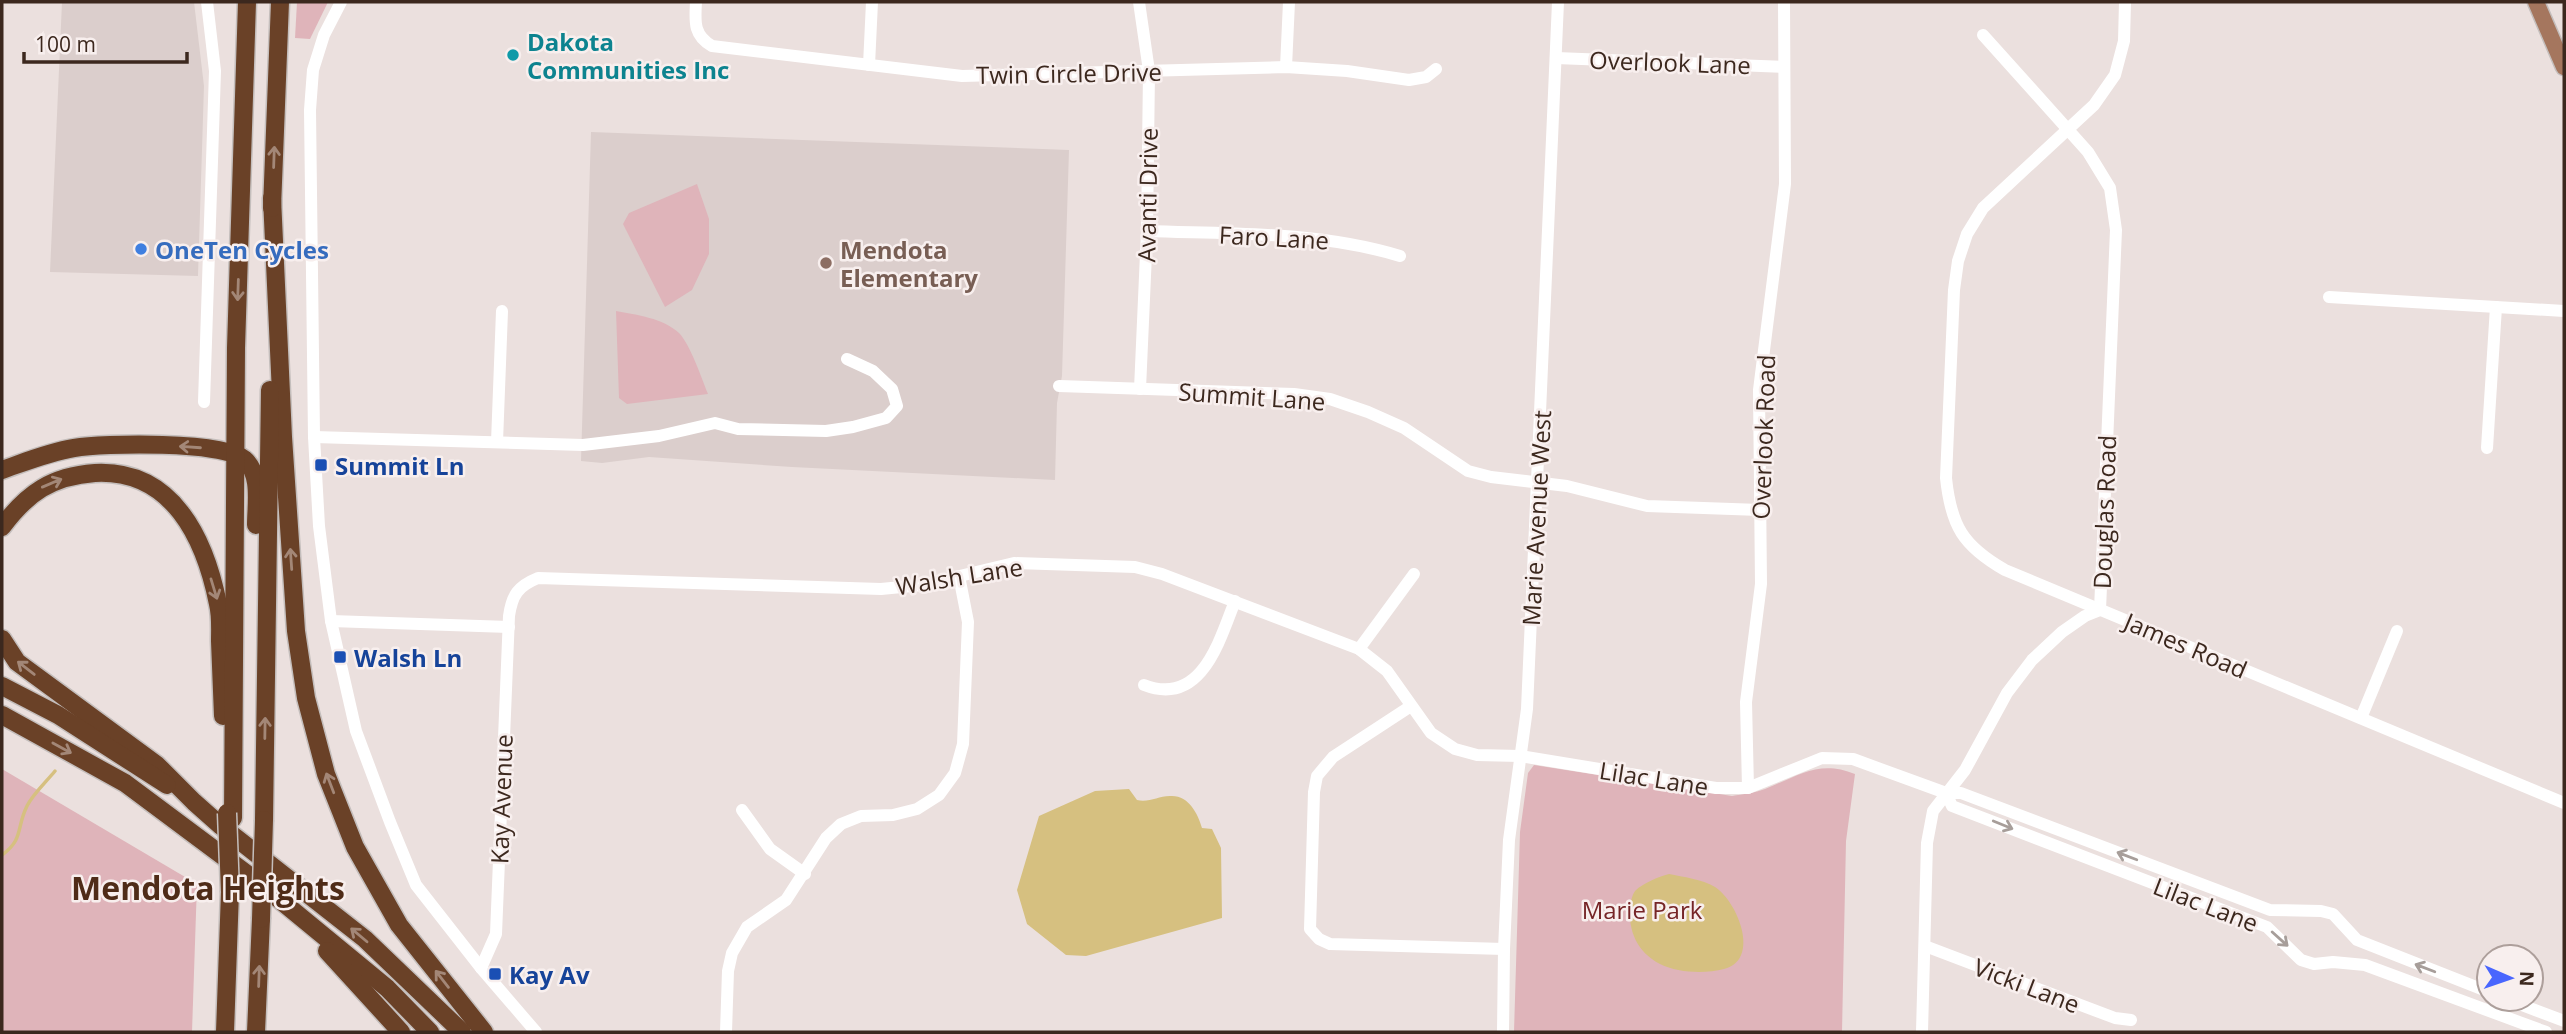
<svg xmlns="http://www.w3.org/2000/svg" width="2566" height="1034" font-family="'Open Sans',sans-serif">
	<rect width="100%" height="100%" fill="#ebe0de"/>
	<!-- built -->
	<g fill="#dbcecc">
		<path d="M 62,2 L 194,2 L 204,86 L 198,276 L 50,272 Z"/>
		<path d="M 591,132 L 1069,150 L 1062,376 L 1057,403 L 1055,480 L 792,467 L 649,457 L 602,463 L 581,461 Z"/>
	</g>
	<!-- green -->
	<g fill="#dfb4ba">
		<path d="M 297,2 L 328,2 L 310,39 L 295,38 Z"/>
		<path d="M 697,184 L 709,219 L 709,254 L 692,290 L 665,307 L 623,224 L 629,213 Z"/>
		<path d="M 616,311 C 637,315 663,318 679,333 C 690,344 702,379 708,394 L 627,404 L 619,398 Z"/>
		<path d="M 1534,765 L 1732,796 C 1743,794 1755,793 1765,789 C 1798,776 1819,759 1855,774 L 1846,841 L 1842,1032 L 1514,1032 L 1520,832 L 1528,773 Z"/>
		<path d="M 2,769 L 197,884 L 192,1032 L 2,1032 Z"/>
	</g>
	<!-- water -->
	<g fill="#d6c080">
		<path d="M 1129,789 L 1137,800 C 1150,803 1159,795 1172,796 C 1189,796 1198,814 1202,828 L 1212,829 L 1221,848 L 1222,918 L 1086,956 L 1066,955 L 1027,924 L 1017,890 L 1039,816 L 1095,791 Z"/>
		<path d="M 1669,874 C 1683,877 1702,879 1715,887 C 1738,902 1761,960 1724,969 C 1705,974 1678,973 1660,964 C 1637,952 1628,931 1630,906 C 1631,901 1632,895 1635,891 C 1643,883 1658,877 1669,874 Z"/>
	</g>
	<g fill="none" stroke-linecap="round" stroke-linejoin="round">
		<!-- stream -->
		<path stroke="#d6c080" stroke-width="3.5" d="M 2,855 C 24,839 16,828 27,806 C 33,794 46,782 55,771"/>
		<defs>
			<path id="major" d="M 2536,2 L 2564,67"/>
			<g id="highway">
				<path d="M 272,198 L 283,437 L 296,631 L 306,698 L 326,774 L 355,847 L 399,925 L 484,1032"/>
				<path d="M 272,208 L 280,2"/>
				<path d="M 2,470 C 25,462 49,452 74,448 C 103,443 224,441 244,459 C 262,474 256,504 256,525"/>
				<path d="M 2,527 C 27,493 52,476 95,473 C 173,469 205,539 218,604 C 221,616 220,629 220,641 C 221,666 222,691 223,716"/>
				<path d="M 2,639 L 17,662 L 157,765 L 194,802 L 221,826 L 365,939 L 462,1032"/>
				<path d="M 2,686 L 58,715 L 167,785"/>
				<path d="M 2,715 L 125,783 L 263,886 L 387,988 L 430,1032"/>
				<path d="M 233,818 L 236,348 L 247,2"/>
				<path d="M 264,820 L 270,390"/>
				<path d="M 327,951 L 401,1032"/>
				<path d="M 225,1032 L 230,892"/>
				<path d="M 256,1032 L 261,919"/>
			</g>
		</defs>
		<!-- major casing -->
		<use href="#major" stroke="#c4bebc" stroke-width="19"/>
		<!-- highway casing -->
		<use href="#highway" stroke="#c4bebc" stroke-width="21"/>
		<!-- minor -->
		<g stroke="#fff" stroke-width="12">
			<path d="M 341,2 L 324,35 L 313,70 L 310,110 L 314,437 L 319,526 L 331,621 L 356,731 L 390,822 L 416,885 L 481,968 L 536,1032"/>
			<path d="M 696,2 C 695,21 693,35 712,46 L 962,76 L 1286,67 L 1347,71 L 1409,80 L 1426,77 L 1436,69"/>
			<path d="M 1139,2 L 1149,71 L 1147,231 L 1140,389"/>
			<path d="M 2125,2 L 2124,41 L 2115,75 L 2094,105 L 1983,208 L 1967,234 L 1958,261 L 1954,290 L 1946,478 C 1951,526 1963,546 2005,570 L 2564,803"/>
			<path d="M 1556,58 L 1784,67"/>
			<path d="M 869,65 L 872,2"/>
			<path d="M 1286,67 L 1289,2"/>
			<path d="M 1147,231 C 1232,234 1318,231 1400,256"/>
			<path d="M 2329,297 L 2564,311"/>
			<path d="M 1059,386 L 1294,394 L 1330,399 L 1368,412 L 1404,428 L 1468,471 L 1491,477 L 1567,486 L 1647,506 L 1760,510"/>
			<path d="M 204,402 L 215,71 L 207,2"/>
			<path d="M 314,437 L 583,445 L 659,436 L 715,423 L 738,429 L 826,431 L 853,427 L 886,418 L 897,406 L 892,389 L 873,371 L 847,359"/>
			<path d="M 497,442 L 502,311"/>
			<path d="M 2487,448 L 2496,307"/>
			<path d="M 331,621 L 509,627"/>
			<path d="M 1359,649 L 1414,574"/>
			<path d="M 1144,685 C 1201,707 1219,642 1235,601"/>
			<path d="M 1411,706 L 1333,757 L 1317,776 L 1314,792 L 1310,929 L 1319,939 L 1330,944 L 1504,949"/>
			<path d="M 2361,718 L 2397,631"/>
			<path d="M 1748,788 L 1746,702 L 1761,584 L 1759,390 L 1785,184 L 1784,2"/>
			<path d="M 1946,793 L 1952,806 L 2267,927 L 2301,960 L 2314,964 L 2333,962 L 2365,965 L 2546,1032"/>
			<path d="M 742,810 L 770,849 L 805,874"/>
			<path d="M 1925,946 L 2115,1018 L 2131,1020"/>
			<path d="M 481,968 L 496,934 L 509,616 C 512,595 518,586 538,578 L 881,589 L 922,585 L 1014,563 L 1135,567 L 1162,574 L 1359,649 L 1387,671 L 1431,733 L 1455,749 L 1477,755 L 1520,756 L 1716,788 L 1748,788 L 1822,758 L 1853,759 L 1946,793 L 1961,793 L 2270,910 L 2321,911 L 2333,914 L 2357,940 L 2489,992"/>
			<path d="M 2506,999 L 2564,1021"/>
			<path d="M 726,1032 L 728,971 L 732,953 L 747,927 L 786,900 L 826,838 L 841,824 L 861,816 L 893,815 L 917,809 L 939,795 L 955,773 L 963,744 L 968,622 L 959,576"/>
			<path d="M 1503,1032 L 1504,949 L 1509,840 L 1527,709 L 1558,2"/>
			<path d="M 1922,1032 L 1927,843 L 1933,811 L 1965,770 L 2007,693 L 2032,660 L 2062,632 L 2085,616 L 2100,610 L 2116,230 L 2110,188 L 2088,152 L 1983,35"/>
		</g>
		<!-- major -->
		<use href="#major" stroke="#a5765e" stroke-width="16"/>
		<!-- highway -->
		<use href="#highway" stroke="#6a4127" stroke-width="18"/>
		<defs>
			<g id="highway-bridge">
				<path d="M 227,813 L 230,892"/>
				<path d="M 261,919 L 264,820"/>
			</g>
		</defs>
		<!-- highway-bridge casing -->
		<use href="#highway-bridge" stroke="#c4bebc" stroke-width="21" stroke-linecap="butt"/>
		<!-- highway-bridge -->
		<use href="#highway-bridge" stroke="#6a4127" stroke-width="18"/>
	</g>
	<!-- one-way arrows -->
	<defs><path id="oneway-shaft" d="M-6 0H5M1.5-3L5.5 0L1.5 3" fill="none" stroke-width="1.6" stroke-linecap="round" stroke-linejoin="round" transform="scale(1.75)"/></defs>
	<g stroke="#a38777">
		<use href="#oneway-shaft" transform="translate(274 157) rotate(-88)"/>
		<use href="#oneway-shaft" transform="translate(238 290) rotate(92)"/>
		<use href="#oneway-shaft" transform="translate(190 447) rotate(-176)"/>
		<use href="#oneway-shaft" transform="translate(52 483) rotate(-23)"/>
		<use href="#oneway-shaft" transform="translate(291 559) rotate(-94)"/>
		<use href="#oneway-shaft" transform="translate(214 589) rotate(73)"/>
		<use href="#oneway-shaft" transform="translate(26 668) rotate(-142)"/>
		<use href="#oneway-shaft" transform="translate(265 728) rotate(-89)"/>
		<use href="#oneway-shaft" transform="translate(62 748) rotate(29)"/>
		<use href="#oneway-shaft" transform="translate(330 783) rotate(-111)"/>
		<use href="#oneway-shaft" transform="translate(359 935) rotate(-140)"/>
		<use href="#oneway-shaft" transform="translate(259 976) rotate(-88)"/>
		<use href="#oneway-shaft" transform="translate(442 979) rotate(-128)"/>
	</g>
	<g stroke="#a79e9a">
		<use href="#oneway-shaft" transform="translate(2003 825) rotate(22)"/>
		<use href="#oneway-shaft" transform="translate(2127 856) rotate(-159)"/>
		<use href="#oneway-shaft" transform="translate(2280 939) rotate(42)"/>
		<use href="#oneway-shaft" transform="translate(2425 968) rotate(-159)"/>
	</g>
	<!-- markers -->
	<circle fill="#0f9aa8" stroke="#f8efee" stroke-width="2.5" cx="513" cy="55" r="7"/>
	<circle fill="#3f7fe0" stroke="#f8efee" stroke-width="2.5" cx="141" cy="249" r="7"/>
	<circle fill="#8d6e63" stroke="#f8efee" stroke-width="2.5" cx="826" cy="263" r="7"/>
	<g fill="#1a4fb4" stroke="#f8efee" stroke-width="2.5">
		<rect x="314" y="458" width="14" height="14" rx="3.5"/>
		<rect x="333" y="650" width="14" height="14" rx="3.5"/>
		<rect x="488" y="967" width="14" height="14" rx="3.5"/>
	</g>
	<g text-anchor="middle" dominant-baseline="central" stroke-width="5" stroke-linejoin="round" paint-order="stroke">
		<!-- culture labels -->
		<g font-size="24" font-weight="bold" fill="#0d838f" stroke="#f8efee" text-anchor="start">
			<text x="527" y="41">Dakota<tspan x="527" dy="28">Communities Inc</tspan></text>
		</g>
		<!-- street labels -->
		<g font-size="24" fill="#3c281e" stroke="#f8efee">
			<text transform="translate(1670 62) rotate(2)">Overlook Lane</text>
			<text transform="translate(1069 73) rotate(-1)">Twin Circle Drive</text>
			<text transform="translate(1147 195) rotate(-89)">Avanti Drive</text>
			<text transform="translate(1274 237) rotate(3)">Faro Lane</text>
			<text transform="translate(1252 396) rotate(4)">Summit Lane</text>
			<text transform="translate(1763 437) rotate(-88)">Overlook Road</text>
			<text transform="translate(2104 512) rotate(-88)">Douglas Road</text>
			<text transform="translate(1536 518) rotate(-87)">Marie Avenue West</text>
			<text transform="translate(959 576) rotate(-9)">Walsh Lane</text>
			<text transform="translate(2186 645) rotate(23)">James Road</text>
			<text transform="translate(1654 778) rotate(9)">Lilac Lane</text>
			<text transform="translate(501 799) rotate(-88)">Kay Avenue</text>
			<text transform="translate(2206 904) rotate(21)">Lilac Lane</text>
			<text transform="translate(2027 985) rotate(21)">Vicki Lane</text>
		</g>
		<!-- shop labels -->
		<g font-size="24" font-weight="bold" fill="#366cbe" stroke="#f8efee" text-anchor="start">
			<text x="155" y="249">OneTen Cycles</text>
		</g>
		<!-- education labels -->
		<g font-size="24" font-weight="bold" fill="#785e54" stroke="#f8efee" text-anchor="start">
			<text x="840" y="249">Mendota<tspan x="840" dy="28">Elementary</tspan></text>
		</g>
		<!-- transit labels -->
		<g font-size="24" font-weight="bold" fill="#164399" stroke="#f8efee" text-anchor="start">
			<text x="335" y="465">Summit Ln</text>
			<text x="354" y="657">Walsh Ln</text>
			<text x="509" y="974">Kay Av</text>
		</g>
		<!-- park labels -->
		<g font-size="24" fill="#762527" stroke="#f8efee">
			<text x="1642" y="909">Marie Park</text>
		</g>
		<!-- district labels -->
		<g font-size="32" font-weight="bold" fill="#4f2c18" stroke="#f8efee">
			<text x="208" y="887">Mendota Heights</text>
		</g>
	</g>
	<!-- border -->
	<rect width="2566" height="1034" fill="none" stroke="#3c281e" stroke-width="7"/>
	<!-- north arrow -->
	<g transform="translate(2510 978) rotate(92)"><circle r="33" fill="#f8efee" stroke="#ad9f9b" stroke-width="2"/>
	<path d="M0-5L12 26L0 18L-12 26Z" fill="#4966fe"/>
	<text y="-10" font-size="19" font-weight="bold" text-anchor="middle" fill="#3c281e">N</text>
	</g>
	<!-- scale -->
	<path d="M24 52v10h163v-10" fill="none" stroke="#3c281e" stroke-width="3.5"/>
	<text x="35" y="52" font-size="21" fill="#3c281e" stroke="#f8efee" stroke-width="5" paint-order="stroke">100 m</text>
</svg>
